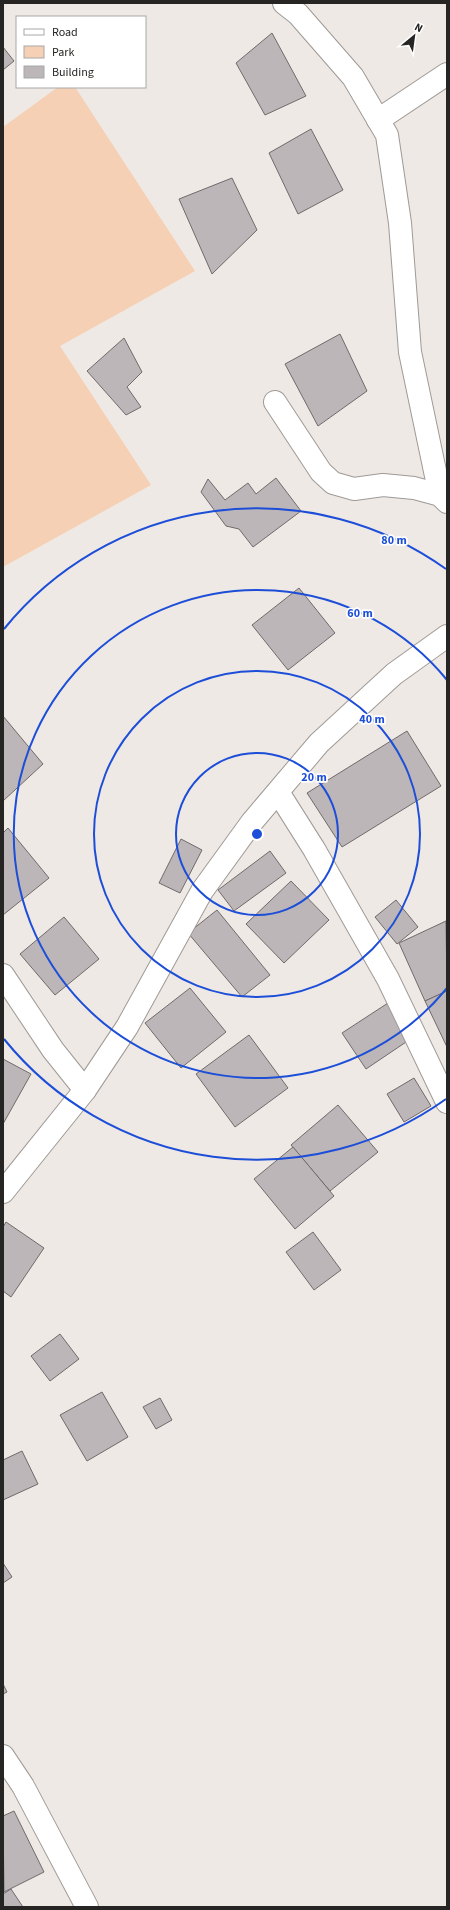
<svg xmlns="http://www.w3.org/2000/svg" width="450" height="1910" font-family="'Source Sans 3',sans-serif">
	<rect width="100%" height="100%" fill="#efe9e5"/>
	<!-- green -->
	<path fill="#f5d0b4" d="M 58,87 L 75,87 L 195,271 L 60,346 L 151,485 L 3,567 L 3,127 Z"/>
	<!-- building -->
	<g fill="#bcb6b8" stroke="#716a6c">
		<path d="M 272,33 L 306,96 L 265,115 L 236,63 Z"/>
		<path d="M 3,47 L 14,61 L 3,70 Z"/>
		<path d="M 311,129 L 343,190 L 298,214 L 269,153 Z"/>
		<path d="M 232,178 L 257,230 L 212,274 L 179,199 Z"/>
		<path d="M 340,334 L 367,391 L 318,426 L 285,364 Z"/>
		<path d="M 124,338 L 142,372 L 127,387 L 141,407 L 126,415 L 87,371 Z"/>
		<path d="M 276,478 L 301,511 L 253,547 L 239,529 L 226,526 L 201,492 L 208,479 L 225,500 L 248,483 L 256,494 Z"/>
		<path d="M 299,588 L 335,633 L 288,670 L 252,625 Z"/>
		<path d="M 3,716 L 43,764 L 3,801 Z"/>
		<path d="M 407,731 L 441,786 L 342,847 L 307,793 Z"/>
		<path d="M 8,828 L 49,878 L 3,915 L 3,833 Z"/>
		<path d="M 181,839 L 202,850 L 180,893 L 159,883 Z"/>
		<path d="M 270,851 L 286,873 L 234,911 L 218,890 Z"/>
		<path d="M 291,881 L 329,920 L 284,963 L 246,924 Z"/>
		<path d="M 396,900 L 418,927 L 397,944 L 375,917 Z"/>
		<path d="M 217,910 L 270,975 L 242,997 L 188,933 Z"/>
		<path d="M 64,917 L 99,959 L 55,995 L 20,954 Z"/>
		<path d="M 446,921 L 447,991 L 425,1001 L 399,943 Z"/>
		<path d="M 190,988 L 226,1032 L 181,1068 L 145,1023 Z"/>
		<path d="M 447,991 L 447,1047 L 425,1001 Z"/>
		<path d="M 388,1003 L 412,1038 L 366,1069 L 342,1033 Z"/>
		<path d="M 249,1035 L 288,1088 L 235,1127 L 196,1074 Z"/>
		<path d="M 3,1059 L 31,1074 L 3,1124 Z"/>
		<path d="M 414,1078 L 431,1106 L 404,1122 L 387,1094 Z"/>
		<path d="M 338,1105 L 378,1152 L 330,1191 L 291,1145 Z"/>
		<path d="M 293,1147 L 334,1196 L 295,1229 L 254,1179 Z"/>
		<path d="M 6,1222 L 44,1248 L 11,1297 L 3,1291 L 3,1227 Z"/>
		<path d="M 313,1232 L 341,1270 L 314,1290 L 286,1252 Z"/>
		<path d="M 60,1334 L 79,1359 L 50,1381 L 31,1356 Z"/>
		<path d="M 102,1392 L 128,1437 L 87,1461 L 60,1415 Z"/>
		<path d="M 160,1398 L 172,1420 L 156,1429 L 143,1407 Z"/>
		<path d="M 22,1451 L 38,1484 L 3,1500 L 3,1460 Z"/>
		<path d="M 3,1563 L 12,1577 L 3,1583 Z"/>
		<path d="M 3,1684 L 7,1692 L 3,1694 Z"/>
		<path d="M 14,1811 L 44,1872 L 4,1892 L 3,1816 Z"/>
		<path d="M 11,1889 L 23,1907 L 3,1907 L 3,1894 Z"/>
	</g>
	<g fill="none" stroke-linecap="round" stroke-linejoin="round">
		<defs>
			<g id="minor">
				<path d="M 284,3 L 298,14 L 353,77 L 387,135 L 400,223 L 410,352 L 440,495"/>
				<path d="M 378,120 L 447,74"/>
				<path d="M 275,402 L 321,472 L 333,483 L 354,489 L 383,485 L 414,488 L 440,495 L 447,502"/>
				<path d="M 278,792 L 314,849 L 388,979 L 447,1102"/>
				<path d="M 3,975 L 53,1050 L 85,1090"/>
				<path d="M 3,1192 L 85,1090 L 127,1027 L 202,891 L 252,822 L 319,743 L 394,674 L 447,636"/>
				<path d="M 3,1756 L 23,1786 L 87,1907"/>
			</g>
		</defs>
		<!-- minor casing -->
		<use href="#minor" stroke="#9f9a96" stroke-width="24"/>
		<!-- minor -->
		<use href="#minor" stroke="#fff" stroke-width="22"/>
	</g>
	<!-- distance rings -->
	<g fill="none" stroke="#1d4ed8" stroke-width="2">
		<circle cx="257" cy="834" r="81"/>
		<circle cx="257" cy="834" r="163"/>
		<path d="M447 988A244 244 0 1 1 447 680"/>
		<path d="M446 1099A325 325 0 0 1 4 1039M4 629A325 325 0 0 1 446 569"/>
	</g>
	<circle cx="257" cy="834" r="6" fill="#1d4ed8" stroke="#fff" stroke-width="2"/>
	<g font-size="12" text-anchor="middle" font-weight="bold" fill="#1d4ed8" stroke="#fff" stroke-width="3.5" stroke-linejoin="round" paint-order="stroke">
		<text x="394" y="544">80 m</text>
		<text x="360" y="617">60 m</text>
		<text x="372" y="723">40 m</text>
		<text x="314" y="781">20 m</text>
	</g>
	<!-- border -->
	<rect width="450" height="1910" fill="none" stroke="#272523" stroke-width="8"/>
	<!-- legend -->
	<rect x="16" y="16" width="130" height="72" fill="#ffffff" stroke="#a9a8a7"/>
	<rect x="24" y="29" width="20" height="6" fill="#ffffff" stroke="#a9a8a7"/>
	<text x="52" y="36" font-size="12" fill="#272523">Road</text>
	<rect x="24" y="46" width="20" height="12" fill="#f5d0b4" stroke="#a9a8a7"/>
	<text x="52" y="56" font-size="12" fill="#272523">Park</text>
	<rect x="24" y="66" width="20" height="12" fill="#bcb6b8" stroke="#a9a8a7"/>
	<text x="52" y="76" font-size="12" fill="#272523">Building</text>
	<!-- north arrow -->
	<g transform="translate(414 36) rotate(29)" stroke="#ffffff" stroke-width="3" paint-order="stroke">
	<path d="M0-3L7 15L0 10L-7 15Z" fill="#272523"/>
	<text y="-6" font-size="11" font-weight="bold" text-anchor="middle" fill="#272523">N</text>
	</g>
</svg>
